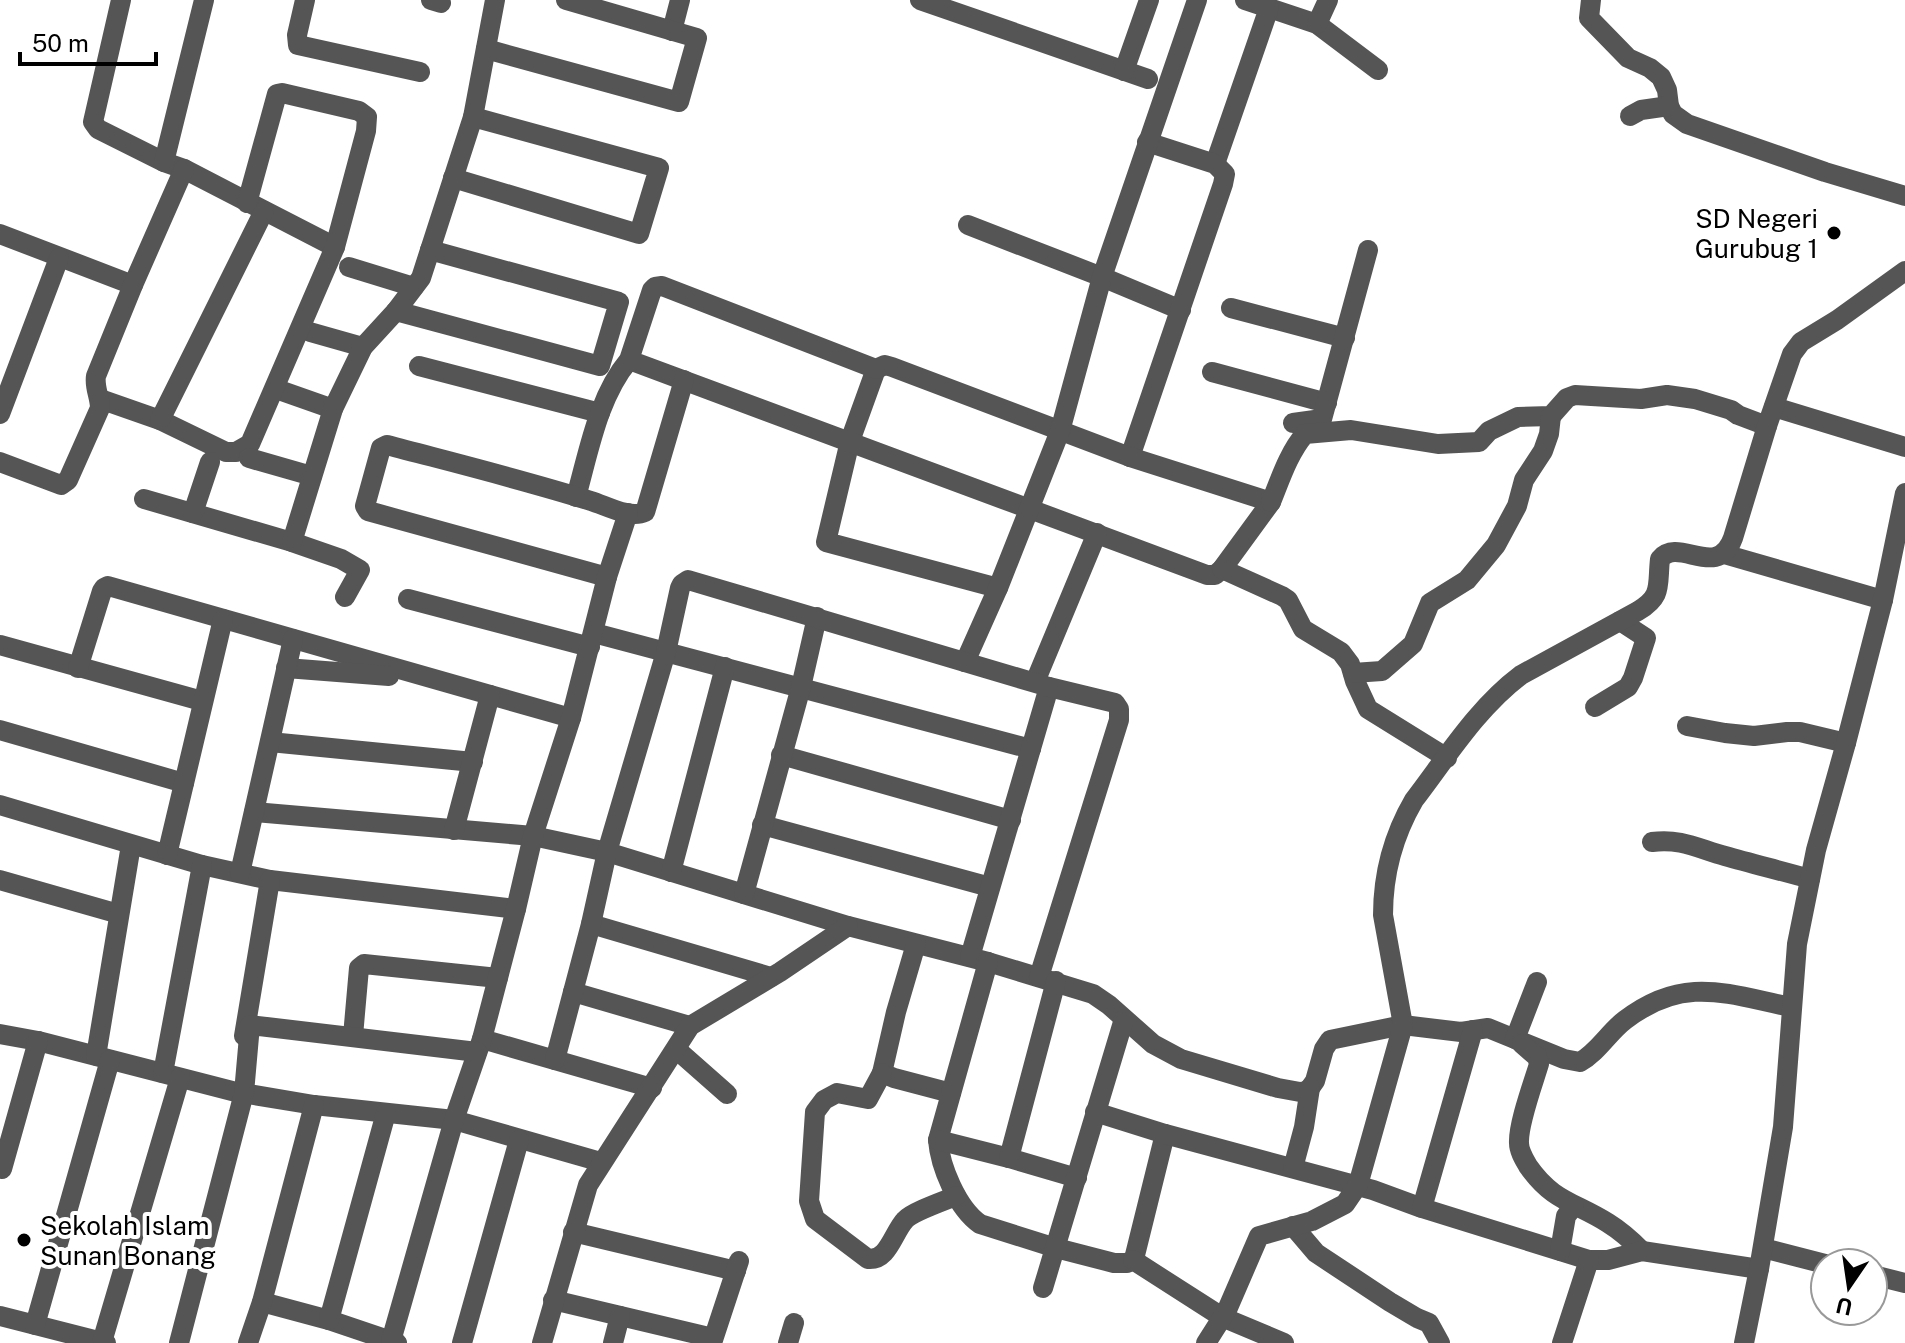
<svg xmlns="http://www.w3.org/2000/svg" width="1905" height="1343" font-family="'Public Sans',sans-serif">
	<rect width="100%" height="100%" fill="#fff"/>
	<g fill="none" stroke-linecap="round" stroke-linejoin="round">
		<!-- minor -->
		<g stroke="#555" stroke-width="20">
			<path d="M 121,0 L 93,122 L 98,129 L 164,162 L 184,169 L 335,247"/>
			<path d="M 305,0 L 297,35 L 298,45 L 420,72"/>
			<path d="M 431,0 L 441,3"/>
			<path d="M 920,0 L 1148,79"/>
			<path d="M 1591,0 L 1589,18 L 1628,58 L 1650,68 L 1661,77 L 1667,90 L 1669,106 L 1673,114 L 1687,124 L 1825,172 L 1905,196"/>
			<path d="M 1269,8 L 1317,24 L 1378,70"/>
			<path d="M 1317,24 L 1328,0"/>
			<path d="M 672,31 L 680,0"/>
			<path d="M 486,49 L 679,102 L 697,38 L 566,0"/>
			<path d="M 1124,71 L 1149,0"/>
			<path d="M 1630,116 L 1641,110 L 1669,106"/>
			<path d="M 164,162 L 204,0"/>
			<path d="M 1215,164 L 1269,8 L 1245,0"/>
			<path d="M 453,178 L 639,234 L 659,168 L 473,117"/>
			<path d="M 968,225 L 1102,277 L 1181,310"/>
			<path d="M 0,234 L 133,285"/>
			<path d="M 349,267 L 414,287"/>
			<path d="M 1231,308 L 1345,338"/>
			<path d="M 396,311 L 600,366 L 619,302 L 430,250"/>
			<path d="M 310,332 L 363,347"/>
			<path d="M 419,366 L 600,413"/>
			<path d="M 876,369 L 850,441 L 826,542 L 998,588"/>
			<path d="M 1212,372 L 1327,403"/>
			<path d="M 279,390 L 333,409"/>
			<path d="M 100,399 L 160,420 L 226,452 L 236,452 L 250,444 L 335,247 L 366,131 L 367,117 L 359,111 L 282,93 L 277,94 L 247,203"/>
			<path d="M 1774,407 L 1905,447"/>
			<path d="M 0,414 L 59,258"/>
			<path d="M 160,420 L 264,211"/>
			<path d="M 1293,423 L 1322,419 L 1368,250"/>
			<path d="M 1130,457 L 1223,184 L 1225,174 L 1215,164 L 1147,142"/>
			<path d="M 249,458 L 312,476"/>
			<path d="M 0,462 L 61,485 L 68,480 L 100,408 C 100,397 94,387 96,376 L 133,285 L 184,169"/>
			<path d="M 576,497 C 589,451 598,397 629,360 L 1207,575 L 1215,575 L 1222,569 L 1271,502 L 1130,457 L 892,367 L 885,365 L 876,369 L 662,286 L 655,287 L 652,290 L 629,360"/>
			<path d="M 144,499 L 292,542 L 341,559 L 360,570 L 345,597"/>
			<path d="M 1271,502 C 1280,480 1289,452 1305,434 L 1351,430 L 1438,444 L 1479,442 L 1489,431 L 1518,417 L 1551,416 L 1567,398 L 1575,395 L 1641,399 L 1667,395 L 1695,399 L 1731,410 L 1738,415 L 1767,426"/>
			<path d="M 193,513 L 210,462"/>
			<path d="M 292,542 L 333,409 L 363,347 L 396,311 L 421,278 L 473,117 L 495,0"/>
			<path d="M 1724,554 L 1883,600"/>
			<path d="M 1222,569 L 1282,596 L 1288,600 L 1303,629 L 1341,652 L 1350,664 L 1355,681 L 1368,709 L 1447,758"/>
			<path d="M 607,577 L 368,511 L 365,506 L 381,448 L 387,445 C 455,463 524,480 591,501 C 607,506 630,519 645,512 L 646,509 L 684,380"/>
			<path d="M 408,599 L 590,647"/>
			<path d="M 594,633 L 1031,749"/>
			<path d="M 0,645 L 202,701"/>
			<path d="M 965,662 L 998,588 L 1060,431 L 1102,277 L 1197,0"/>
			<path d="M 78,668 L 102,591 L 104,588 L 108,586 L 571,718"/>
			<path d="M 286,668 L 389,676"/>
			<path d="M 1353,673 L 1382,671 L 1413,644 L 1430,603 L 1467,580 L 1496,545 L 1517,506 L 1524,480 L 1543,451 L 1549,434 L 1551,416"/>
			<path d="M 1035,682 L 1097,533"/>
			<path d="M 1595,707 L 1628,687 L 1633,678 L 1646,638 L 1620,621"/>
			<path d="M 1687,726 L 1725,733 L 1754,736 L 1787,732 L 1800,732 L 1846,743"/>
			<path d="M 0,730 L 184,783"/>
			<path d="M 270,742 L 473,762"/>
			<path d="M 781,755 L 1011,820"/>
			<path d="M 0,805 L 202,865 L 270,880 L 516,909"/>
			<path d="M 254,812 L 533,836 L 607,852 L 848,926 L 988,962 L 1093,994 L 1109,1005 L 1153,1044 L 1181,1059 L 1278,1088 L 1300,1092 L 1306,1091 L 1310,1088 L 1315,1081 L 1324,1049 L 1330,1040 L 1403,1025 L 1461,1032 L 1488,1028 L 1564,1059 L 1580,1062 C 1598,1052 1609,1032 1625,1020 C 1684,975 1726,994 1791,1007"/>
			<path d="M 762,825 L 990,887"/>
			<path d="M 454,830 L 490,695"/>
			<path d="M 1652,842 C 1681,838 1699,849 1725,856 C 1753,864 1782,871 1810,879"/>
			<path d="M 167,855 L 223,619"/>
			<path d="M 671,872 L 725,667"/>
			<path d="M 240,873 L 293,639"/>
			<path d="M 0,880 L 119,914"/>
			<path d="M 744,894 L 801,687 L 817,617"/>
			<path d="M 591,924 L 771,977"/>
			<path d="M 916,944 L 896,1012 L 882,1073 L 894,1078 L 951,1093"/>
			<path d="M 970,957 L 1049,687"/>
			<path d="M 988,962 L 938,1140 C 940,1166 957,1208 980,1224 L 1056,1248 L 1114,1263 L 1127,1263 L 1133,1260 L 1135,1255 L 1165,1134"/>
			<path d="M 573,992 L 690,1026"/>
			<path d="M 0,1034 L 38,1041 L 236,1092 L 314,1105 L 454,1120 L 601,1162"/>
			<path d="M 244,1036 L 270,880"/>
			<path d="M 353,1036 L 359,968 L 364,964 L 498,978"/>
			<path d="M 482,1039 L 652,1088"/>
			<path d="M 1515,1039 L 1537,982"/>
			<path d="M 1522,1044 L 1537,1057 L 1539,1064 C 1533,1084 1518,1124 1519,1143 C 1519,1151 1524,1159 1528,1166 C 1553,1202 1575,1202 1608,1223 C 1621,1231 1631,1240 1642,1251"/>
			<path d="M 676,1049 L 727,1094"/>
			<path d="M 96,1056 L 131,845"/>
			<path d="M 555,1060 L 591,924 L 607,852 L 666,652 L 680,588 L 682,584 L 688,580 L 1049,687 L 1115,703 L 1119,709 L 1119,720 L 1039,977"/>
			<path d="M 163,1073 L 202,865"/>
			<path d="M 882,1073 L 868,1099 L 837,1093 L 824,1100 L 815,1112 L 809,1201 L 815,1219 L 868,1259 C 888,1261 893,1233 905,1220 C 912,1212 944,1201 956,1196"/>
			<path d="M 1095,1112 L 1165,1134 L 1373,1190 L 1422,1208 L 1589,1260 L 1608,1260 L 1642,1251 L 1759,1269"/>
			<path d="M 938,1140 L 1009,1158 L 1077,1178"/>
			<path d="M 1009,1158 L 1056,981"/>
			<path d="M 1293,1168 L 1304,1127 L 1310,1088"/>
			<path d="M 2,1169 L 38,1041"/>
			<path d="M 1422,1208 L 1473,1030"/>
			<path d="M 1293,1226 L 1316,1253 L 1390,1302 L 1417,1318 L 1429,1323 L 1440,1343"/>
			<path d="M 573,1232 L 736,1271"/>
			<path d="M 1763,1248 L 1825,1264"/>
			<path d="M 1560,1251 L 1566,1216 L 1574,1206"/>
			<path d="M 1133,1260 L 1222,1317 L 1284,1343"/>
			<path d="M 1873,1275 L 1905,1283"/>
			<path d="M 1043,1288 L 1124,1019"/>
			<path d="M 553,1300 L 713,1338"/>
			<path d="M 262,1302 L 329,1320 L 397,1343"/>
			<path d="M 0,1316 L 106,1343"/>
			<path d="M 329,1320 L 386,1113"/>
			<path d="M 35,1325 L 110,1060"/>
			<path d="M 391,1341 L 454,1120 L 482,1039 L 516,909 L 533,836 L 571,718 L 607,577 L 628,513"/>
			<path d="M 102,1342 L 180,1078"/>
			<path d="M 179,1343 L 244,1093 L 250,1025 L 477,1052"/>
			<path d="M 248,1343 L 262,1302 L 314,1105"/>
			<path d="M 462,1343 L 519,1140"/>
			<path d="M 542,1343 L 588,1185 L 690,1026 L 780,972 L 848,926"/>
			<path d="M 613,1343 L 620,1316"/>
			<path d="M 712,1343 L 739,1261"/>
			<path d="M 788,1343 L 794,1323"/>
			<path d="M 1206,1343 L 1227,1310 L 1259,1236 L 1312,1221 L 1345,1204 L 1358,1185 L 1403,1025 L 1383,915 C 1383,874 1393,836 1414,800 C 1447,757 1477,708 1521,675 L 1638,611 C 1663,596 1657,586 1660,559 C 1679,536 1717,581 1733,538 L 1767,426 L 1792,354 L 1801,342 L 1837,320 L 1905,271"/>
			<path d="M 1562,1343 L 1589,1260"/>
			<path d="M 1744,1343 L 1759,1269 L 1783,1127 L 1797,944 L 1816,850 L 1846,743 L 1883,600 L 1905,493"/>
		</g>
	</g>
	<!-- markers -->
	<g fill="#000" stroke="#fff" stroke-width="3">
		<circle cx="1834" cy="233" r="8"/>
		<circle cx="24" cy="1240" r="8"/>
	</g>
	<g text-anchor="middle" dominant-baseline="central" stroke-width="8" stroke-linejoin="round" paint-order="stroke">
		<!-- poi labels -->
		<g font-size="26" fill="#000" stroke="#fff" text-anchor="end">
			<text x="1818" y="218">SD Negeri<tspan x="1818" dy="30">Gurubug 1</tspan></text>
			<text x="40" y="1225" text-anchor="start">Sekolah Islam<tspan x="40" dy="30">Sunan Bonang</tspan></text>
		</g>
	</g>
	<!-- north arrow -->
	<g transform="translate(1849 1287) rotate(193)"><circle r="38" fill="#ffffff" stroke="#999999" stroke-width="2"/>
	<path d="M0-6L14 30L0 20L-14 30Z" fill="#000000"/>
	<text y="-12" font-size="22" font-weight="bold" text-anchor="middle" fill="#000000">U</text>
	</g>
	<!-- scale -->
	<path d="M20 52v12h136v-12" fill="none" stroke="#000000" stroke-width="4"/>
	<text x="32" y="52" font-size="24" fill="#000000" stroke="#ffffff" stroke-width="6" paint-order="stroke">50 m</text>
</svg>
